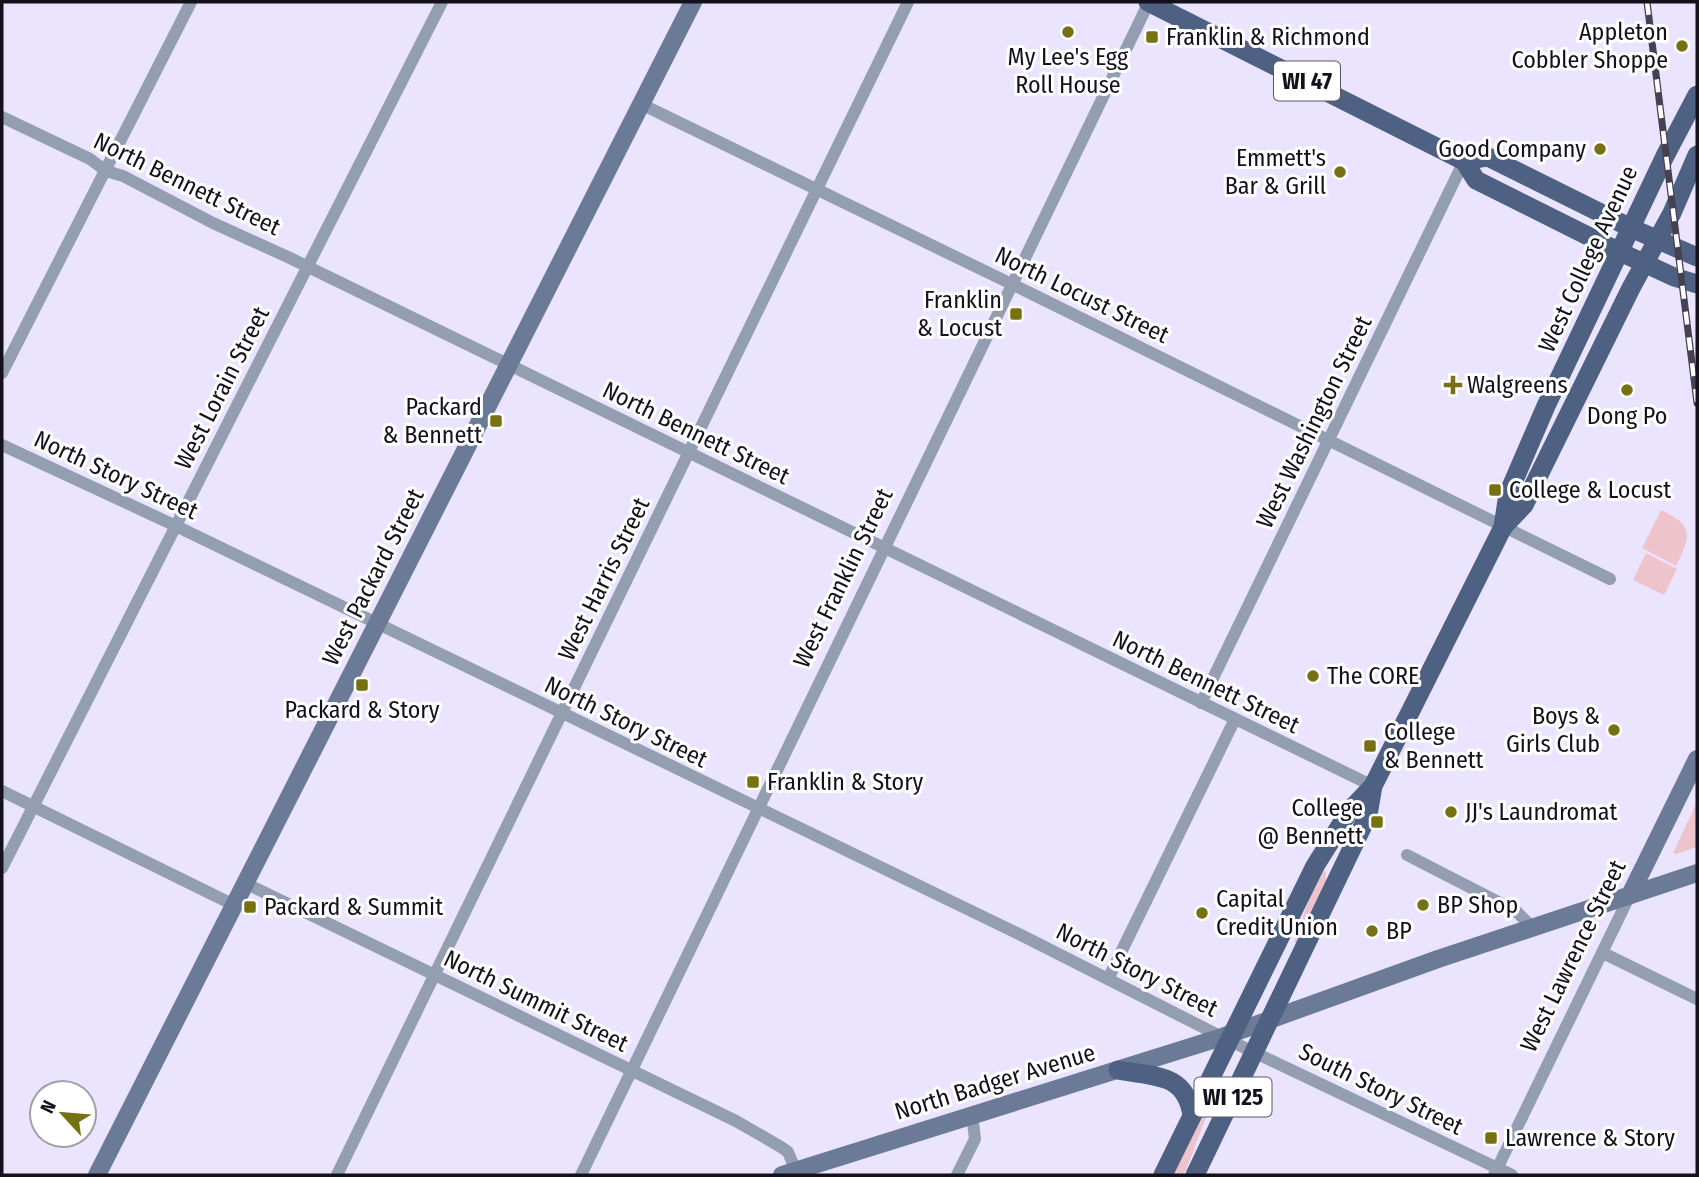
<svg xmlns="http://www.w3.org/2000/svg" width="1699" height="1177" font-family="'Fira Sans Condensed',sans-serif">
	<rect width="100%" height="100%" fill="#eae4ff"/>
	<!-- green -->
	<g fill="#efc3cc">
		<path d="M 1661,510 C 1694,525 1691,536 1676,566 L 1642,548 Z"/>
		<path d="M 1646,553 L 1677,569 L 1664,595 L 1633,580 Z"/>
		<path d="M 1697,802 L 1697,847 L 1676,854 L 1673,853 Z"/>
		<path d="M 1323,870 L 1326,872 L 1326,884 L 1298,944 L 1294,942 L 1310,896 Z"/>
		<path d="M 1205,1110 L 1208,1112 L 1184,1175 L 1173,1175 Z"/>
	</g>
	<g fill="none" stroke-linecap="round" stroke-linejoin="round">
		<!-- street -->
		<g stroke="#949eb1" stroke-width="12">
			<path d="M 641,104 L 1030,293 L 1610,579"/>
			<path d="M 2,117 L 90,159 L 106,171 L 123,176 L 213,223 L 290,258 L 1373,786"/>
			<path d="M 2,373 L 191,2"/>
			<path d="M 2,445 L 176,526 L 1023,936 L 1222,1037 L 1512,1175"/>
			<path d="M 1201,703 L 1464,161"/>
			<path d="M 2,791 L 234,905"/>
			<path d="M 1407,855 L 1516,911 L 1532,927"/>
			<path d="M 2,868 L 442,2"/>
			<path d="M 245,883 L 736,1121 L 781,1147 L 788,1152 L 796,1171"/>
			<path d="M 1603,953 L 1697,999"/>
			<path d="M 1108,979 L 1235,719"/>
			<path d="M 337,1175 L 908,2"/>
			<path d="M 581,1175 L 1149,2"/>
			<path d="M 957,1175 L 975,1139 L 972,1114"/>
			<path d="M 1494,1175 L 1630,895"/>
		</g>
		<!-- secondary -->
		<g stroke="#6b7a96" stroke-width="18">
			<path d="M 1630,895 L 1697,759"/>
			<path d="M 97,1175 L 693,2"/>
			<path d="M 782,1175 L 1222,1037 L 1438,959 L 1697,873"/>
		</g>
		<!-- primary -->
		<g stroke="#4f6182" stroke-width="19">
			<path d="M 1148,2 L 1464,161 L 1476,180 L 1620,252 L 1674,277 L 1697,284"/>
			<path d="M 1464,161 L 1488,157 L 1631,228 L 1697,257"/>
			<path d="M 1503,527 L 1508,494 L 1546,406 L 1665,156 L 1697,95"/>
			<path d="M 1118,1070 C 1154,1077 1185,1072 1192,1115"/>
			<path d="M 1163,1175 L 1315,866 L 1350,810 L 1373,786"/>
			<path d="M 1195,1175 L 1368,815 L 1373,786 L 1503,527 L 1524,505 L 1631,288 L 1672,213 L 1697,155"/>
		</g>
		<defs>
			<path id="rail" d="M 1647,2 L 1697,403"/>
		</defs>
		<!-- rail casing -->
		<use href="#rail" stroke="#454151" stroke-width="7"/>
		<!-- rail -->
		<use href="#rail" stroke="#fff" stroke-width="4.5" stroke-dasharray="13" stroke-linecap="butt"/>
	</g>
	<!-- markers -->
	<g fill="#767113" stroke="#fff" stroke-width="2.5">
		<circle cx="1068" cy="32" r="7"/>
		<rect x="1145" y="30" width="14" height="14" rx="3.5"/>
		<circle cx="1682" cy="46" r="7"/>
		<circle cx="1600" cy="149" r="7"/>
		<circle cx="1340" cy="172" r="7"/>
		<rect x="1009" y="307" width="14" height="14" rx="3.5"/>
		<path d="M1449.5 374.5h7v7h7v7h-7v7h-7v-7h-7v-7h7z"/>
		<circle cx="1627" cy="390" r="7"/>
		<rect x="489" y="414" width="14" height="14" rx="3.5"/>
		<rect x="1488" y="483" width="14" height="14" rx="3.5"/>
		<circle cx="1313" cy="676" r="7"/>
		<rect x="355" y="678" width="14" height="14" rx="3.5"/>
		<circle cx="1614" cy="730" r="7"/>
		<rect x="1363" y="739" width="14" height="14" rx="3.5"/>
		<rect x="746" y="775" width="14" height="14" rx="3.5"/>
		<circle cx="1451" cy="812" r="7"/>
		<rect x="1370" y="815" width="14" height="14" rx="3.5"/>
		<circle cx="1423" cy="905" r="7"/>
		<rect x="243" y="900" width="14" height="14" rx="3.5"/>
		<circle cx="1202" cy="913" r="7"/>
		<circle cx="1372" cy="931" r="7"/>
		<rect x="1484" y="1131" width="14" height="14" rx="3.5"/>
	</g>
	<g text-anchor="middle" dominant-baseline="central" stroke-width="6" stroke-linejoin="round" paint-order="stroke">
		<!-- shield labels -->
		<g fill="#fff" stroke="#5a5861" stroke-width="2">
			<rect x="1274" y="61.5" width="66" height="39" rx="5"/>
			<rect x="1194.5" y="1077.5" width="77" height="39" rx="5"/>
		</g>
		<g font-size="23" font-weight="bold" fill="#14111d">
			<text x="1307" y="81">WI 47</text>
			<text x="1233" y="1097">WI 125</text>
		</g>
		<!-- poi labels -->
		<g font-size="24" fill="#14111d" stroke="#fff" text-anchor="start">
			<text x="1668" y="32" text-anchor="end">Appleton<tspan x="1668" dy="28">Cobbler Shoppe</tspan></text>
			<text x="1166" y="37">Franklin &amp; Richmond</text>
			<text x="1068" y="57" text-anchor="middle">My Lee's Egg<tspan x="1068" dy="28">Roll House</tspan></text>
			<text x="1586" y="149" text-anchor="end">Good Company</text>
			<text x="1326" y="158" text-anchor="end">Emmett's<tspan x="1326" dy="28">Bar &amp; Grill</tspan></text>
			<text x="1002" y="300" text-anchor="end">Franklin<tspan x="1002" dy="28">&amp; Locust</tspan></text>
			<text x="1467" y="385">Walgreens</text>
			<text x="482" y="407" text-anchor="end">Packard<tspan x="482" dy="28">&amp; Bennett</tspan></text>
			<text x="1627" y="416" text-anchor="middle">Dong Po</text>
			<text x="1509" y="490">College &amp; Locust</text>
			<text x="1327" y="676">The CORE</text>
			<text x="362" y="710" text-anchor="middle">Packard &amp; Story</text>
			<text x="1600" y="716" text-anchor="end">Boys &amp;<tspan x="1600" dy="28">Girls Club</tspan></text>
			<text x="1384" y="732">College<tspan x="1384" dy="28">&amp; Bennett</tspan></text>
			<text x="767" y="782">Franklin &amp; Story</text>
			<text x="1363" y="808" text-anchor="end">College<tspan x="1363" dy="28">@ Bennett</tspan></text>
			<text x="1465" y="812">JJ's Laundromat</text>
			<text x="1216" y="899">Capital<tspan x="1216" dy="28">Credit Union</tspan></text>
			<text x="1437" y="905">BP Shop</text>
			<text x="264" y="907">Packard &amp; Summit</text>
			<text x="1386" y="931">BP</text>
			<text x="1505" y="1138">Lawrence &amp; Story</text>
		</g>
		<!-- street labels -->
		<g font-size="24" fill="#14111d" stroke="#fff">
			<text transform="translate(187 184) rotate(26)">North Bennett Street</text>
			<text transform="translate(1588 259) rotate(-65)">West College Avenue</text>
			<text transform="translate(1082 295) rotate(26)">North Locust Street</text>
			<text transform="translate(222 388) rotate(-63)">West Lorain Street</text>
			<text transform="translate(1314 422) rotate(-64)">West Washington Street</text>
			<text transform="translate(696 433) rotate(26)">North Bennett Street</text>
			<text transform="translate(116 475) rotate(25)">North Story Street</text>
			<text transform="translate(373 577) rotate(-63)">West Packard Street</text>
			<text transform="translate(843 578) rotate(-64)">West Franklin Street</text>
			<text transform="translate(604 579) rotate(-64)">West Harris Street</text>
			<text transform="translate(1206 682) rotate(26)">North Bennett Street</text>
			<text transform="translate(626 722) rotate(26)">North Story Street</text>
			<text transform="translate(1573 956) rotate(-64)">West Lawrence Street</text>
			<text transform="translate(1137 970) rotate(27)">North Story Street</text>
			<text transform="translate(536 1001) rotate(26)">North Summit Street</text>
			<text transform="translate(995 1082) rotate(-17)">North Badger Avenue</text>
			<text transform="translate(1381 1089) rotate(26)">South Story Street</text>
		</g>
	</g>
	<!-- border -->
	<rect width="1699" height="1177" fill="none" stroke="#14111d" stroke-width="7"/>
	<!-- north arrow -->
	<g transform="translate(63 1114) rotate(296)"><circle r="33" fill="#ffffff" stroke="#a1a0a5" stroke-width="2"/>
	<path d="M0-5L12 26L0 18L-12 26Z" fill="#767113"/>
	<text y="-10" font-size="19" font-weight="bold" text-anchor="middle" fill="#14111d">N</text>
	</g>
</svg>
